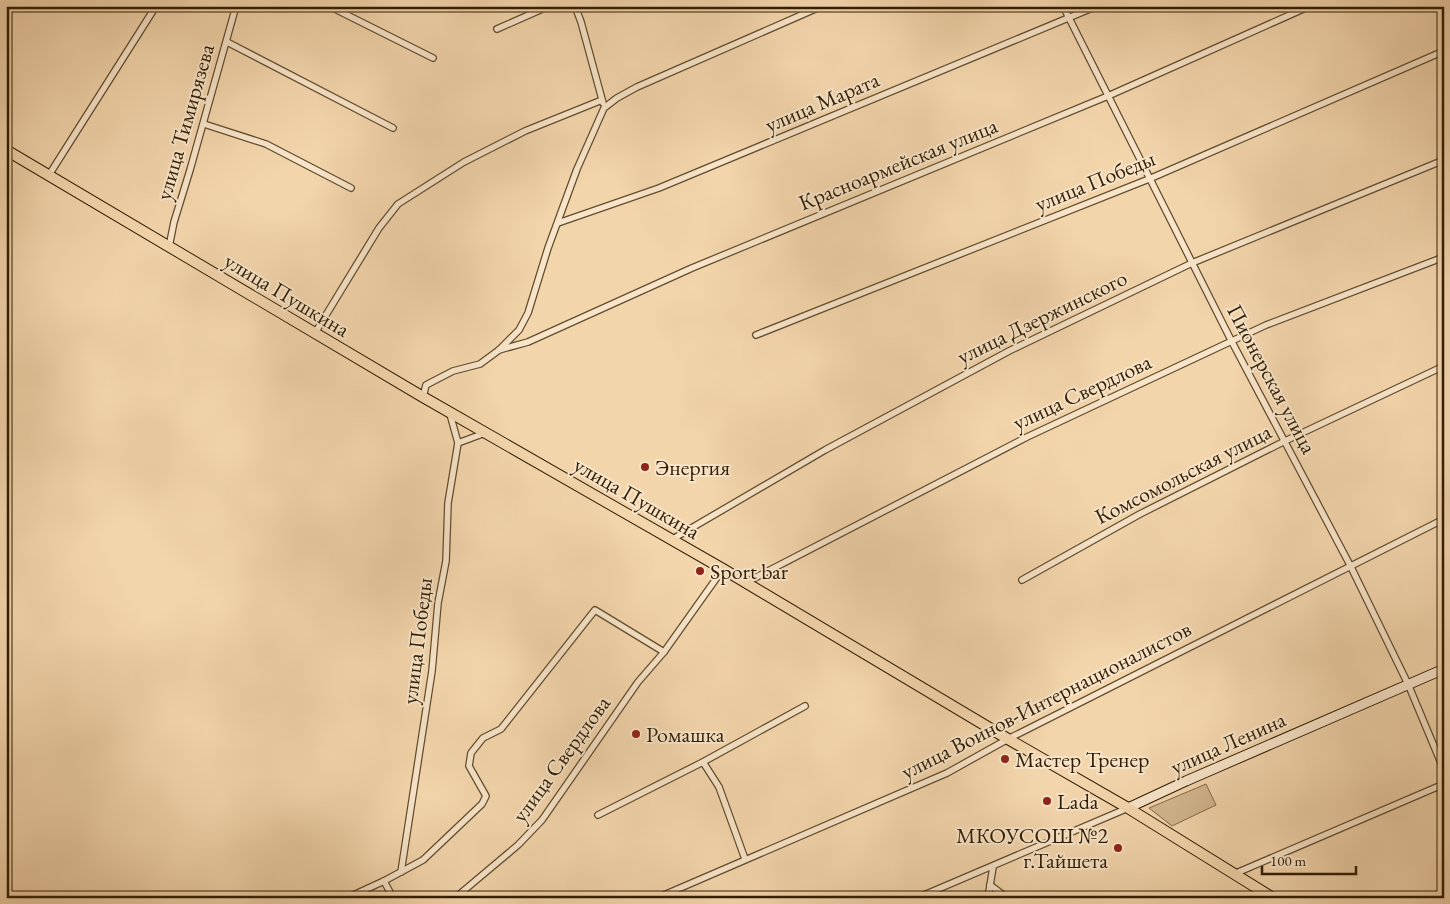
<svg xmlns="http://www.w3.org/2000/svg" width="1450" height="904" font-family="'EB Garamond',serif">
	<rect width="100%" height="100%" fill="#f3d5ac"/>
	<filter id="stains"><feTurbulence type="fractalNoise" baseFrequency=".004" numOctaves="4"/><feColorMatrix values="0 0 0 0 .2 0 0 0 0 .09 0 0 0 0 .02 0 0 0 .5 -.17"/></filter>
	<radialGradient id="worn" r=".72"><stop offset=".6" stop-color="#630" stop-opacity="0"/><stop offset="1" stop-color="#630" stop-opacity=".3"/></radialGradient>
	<!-- green -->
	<path fill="#d2b68f" stroke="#826a49" d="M 1206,784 L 1216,805 L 1172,826 L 1149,808 Z"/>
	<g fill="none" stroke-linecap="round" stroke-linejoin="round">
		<defs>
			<g id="street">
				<path d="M 329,6 L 433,58"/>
				<path d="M 575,6 L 581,22 L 603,103"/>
				<path d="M 1063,6 L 1232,342 L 1350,565 L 1408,684 L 1444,770"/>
				<path d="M 497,29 L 549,6"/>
				<path d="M 227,42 L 393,128"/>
				<path d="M 204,124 L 266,144 L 351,188"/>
				<path d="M 49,175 L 156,6"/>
				<path d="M 558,223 L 659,188 L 1097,6"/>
				<path d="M 169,247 L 174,222 L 190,170 L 236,6"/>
				<path d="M 315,333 L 379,228 L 398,204 L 464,162 L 525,131 L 602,100"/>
				<path d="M 756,335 L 1149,179 L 1444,51"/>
				<path d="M 499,350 L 528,342 L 692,268 L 1108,96 L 1310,6"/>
				<path d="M 423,397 L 426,385 L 453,371 L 480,364 L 499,350 L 519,330 L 528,313 L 548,248 L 577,169 L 604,108 L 617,98 L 637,87 L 822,6"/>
				<path d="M 450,414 L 458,443"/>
				<path d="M 671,540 L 825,450 L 1009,351 L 1192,263 L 1444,160"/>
				<path d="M 1022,580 L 1140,514 L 1285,441 L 1444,366"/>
				<path d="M 745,583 L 1027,437 L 1266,325 L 1444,257"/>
				<path d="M 703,762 L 719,787 L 745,859"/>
				<path d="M 598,815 L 703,762 L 805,706"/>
				<path d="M 401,872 L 432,671 L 438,603 L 446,561 L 448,503 L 458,443 L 485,433"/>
				<path d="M 1234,874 L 1444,784"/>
				<path d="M 384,881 L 423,860 L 482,804 L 486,796 L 469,766 L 471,753 L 483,738 L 501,729 L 595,610 L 664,652"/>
				<path d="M 990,885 L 1007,898"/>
				<path d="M 347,898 L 384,881 L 393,898"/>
				<path d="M 455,898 L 518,845 L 542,820 L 638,682 L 664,652 L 723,569"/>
				<path d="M 657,898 L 947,773 L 1008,739 L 1444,519"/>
				<path d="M 917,898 L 1128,808"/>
				<path d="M 988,898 L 993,867"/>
			</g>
			<path id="secondary" d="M 1128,808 L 1186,781 L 1444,669"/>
			<path id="primary" d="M 6,150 L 423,397 L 723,569 L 1008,739 L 1128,808 L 1273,898"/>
		</defs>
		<!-- street casing -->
		<use href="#street" stroke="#624c2d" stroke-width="8"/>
		<!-- secondary casing -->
		<use href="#secondary" stroke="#311e03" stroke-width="11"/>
		<!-- primary casing -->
		<use href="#primary" stroke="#311e03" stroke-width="12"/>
		<!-- street -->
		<use href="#street" stroke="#f7e4c9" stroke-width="5.5"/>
		<!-- secondary -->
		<use href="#secondary" stroke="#f7e4c9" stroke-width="9"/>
		<!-- primary -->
		<use href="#primary" stroke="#f3d5ac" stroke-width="10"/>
	</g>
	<!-- markers -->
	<g fill="#8f2418" stroke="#f7e4c9" stroke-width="2">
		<circle cx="645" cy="467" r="5"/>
		<circle cx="700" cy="571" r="5"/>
		<circle cx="636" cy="734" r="5"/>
		<circle cx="1005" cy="759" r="5"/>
		<circle cx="1047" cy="801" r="5"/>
		<circle cx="1118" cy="848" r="5"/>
	</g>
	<g text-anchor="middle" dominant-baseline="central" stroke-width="4" stroke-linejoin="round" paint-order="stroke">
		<!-- street labels -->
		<g font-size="22" fill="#311e03" stroke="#f7e4c9">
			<text transform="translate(822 102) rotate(-23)">улица Марата</text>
			<text transform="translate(185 122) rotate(-74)">улица Тимирязева</text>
			<text transform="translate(898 164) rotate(-22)">Красноармейская улица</text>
			<text transform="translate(1095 181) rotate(-22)">улица Победы</text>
			<text transform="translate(287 295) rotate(31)">улица Пушкина</text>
			<text transform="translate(1042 317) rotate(-26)">улица Дзержинского</text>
			<text transform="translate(1272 379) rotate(62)">Пионерская улица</text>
			<text transform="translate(1082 392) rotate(-25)">улица Свердлова</text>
			<text transform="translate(1183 474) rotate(-27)">Комсомольская улица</text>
			<text transform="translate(637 498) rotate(30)">улица Пушкина</text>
			<text transform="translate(417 641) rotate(-83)">улица Победы</text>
			<text transform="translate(1046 700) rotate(-27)">улица Воинов-Интернационалистов</text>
			<text transform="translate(1228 743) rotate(-24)">улица Ленина</text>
			<text transform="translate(561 759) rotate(-54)">улица Свердлова</text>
		</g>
		<!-- poi labels -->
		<g font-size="22" fill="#311e03" stroke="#f7e4c9" text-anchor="start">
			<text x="655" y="467">Энергия</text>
			<text x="710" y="571">Sport bar</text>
			<text x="646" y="734">Ромашка</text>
			<text x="1015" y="759">Мастер Тренер</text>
			<text x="1057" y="801">Lada</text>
			<text x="1108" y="835" text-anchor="end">МКОУСОШ №2<tspan x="1108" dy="25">г.Тайшета</tspan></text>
		</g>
	</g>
	<!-- margin -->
	<rect width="1450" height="904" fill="none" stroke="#f3d5ac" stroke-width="25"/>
	<rect x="8" y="8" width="1435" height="889" fill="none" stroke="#311e03" stroke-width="2.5"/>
	<rect x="12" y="12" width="1425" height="879" fill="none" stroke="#311e03"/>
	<!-- scale -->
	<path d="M1262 866v8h94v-8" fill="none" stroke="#311e03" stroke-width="2.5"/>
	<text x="1270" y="866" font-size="15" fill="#311e03" stroke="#f7e4c9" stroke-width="4" paint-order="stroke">100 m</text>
	<rect width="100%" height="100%" filter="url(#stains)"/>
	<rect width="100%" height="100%" fill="url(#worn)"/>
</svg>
